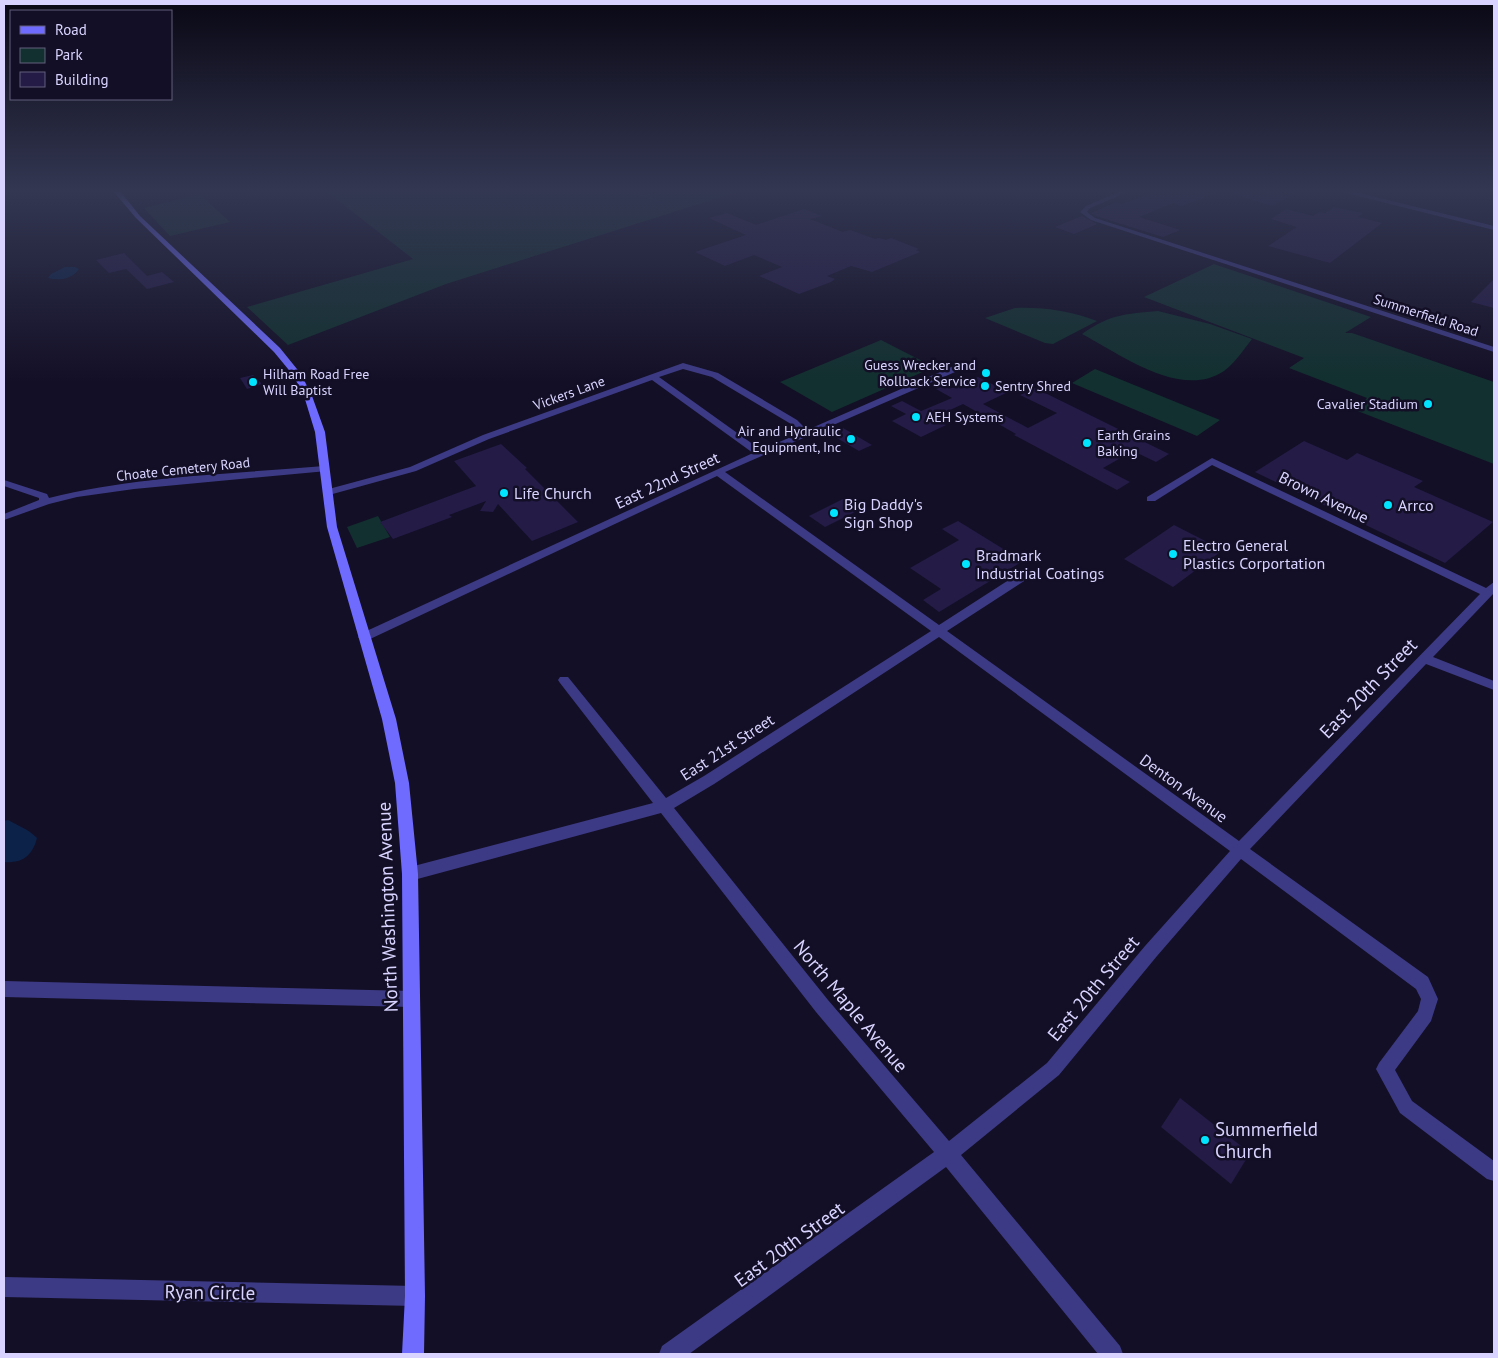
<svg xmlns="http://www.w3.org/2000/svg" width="1498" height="1358" font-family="'PT Sans',sans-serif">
	<rect width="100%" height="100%" fill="#130f26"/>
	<!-- green -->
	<g fill="#12302f">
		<path d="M 326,191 L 740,191 L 446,284 L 288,345 L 247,307 L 413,259 Z"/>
		<path d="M 199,194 L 230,222 L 170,236 L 144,208 Z"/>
		<path d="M 1214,264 L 1371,317 L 1345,333 L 1352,333 L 1494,382 L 1494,464 L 1355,410 L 1367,398 L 1289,368 L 1304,358 L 1144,297 Z"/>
		<path d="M 1015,308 C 1044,307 1070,311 1097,321 L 1053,344 L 1045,343 L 985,318 Z"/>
		<path d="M 1158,311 L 1210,324 L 1252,339 C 1244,349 1234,364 1224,371 C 1181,400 1120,354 1082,334 C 1110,314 1125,314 1158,311 Z"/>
		<path d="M 881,340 L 934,367 L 832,412 L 780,382 Z"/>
		<path d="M 1095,369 L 1220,420 L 1197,436 L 1072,383 Z"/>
		<path d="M 378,516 L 390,537 L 357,548 L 347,527 Z"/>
	</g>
	<!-- water -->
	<g fill="#0c2248">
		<path d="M 65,267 L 75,267 L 79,269 C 72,279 60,281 48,278 L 51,274 Z"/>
		<path d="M 8,820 C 20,827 27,828 37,838 C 33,855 22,864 4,862 L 4,821 Z"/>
	</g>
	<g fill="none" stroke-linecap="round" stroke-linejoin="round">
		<!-- stream -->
		<path stroke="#0c2248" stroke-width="2" d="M 633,191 L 664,204"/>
	</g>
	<!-- building -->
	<g fill="#241b47">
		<path d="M 1157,191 L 1217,192 L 1182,206 L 1173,203 L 1139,217 L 1180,230 L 1163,237 L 1096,216 L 1091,213 L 1116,202 L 1122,204 Z"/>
		<path d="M 1232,191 L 1300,191 L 1272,206 L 1232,194 Z"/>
		<path d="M 1334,207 L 1363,213 L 1358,217 L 1382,223 L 1330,263 L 1268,246 L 1297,227 L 1271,219 L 1286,209 L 1313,216 L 1319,212 L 1325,213 Z"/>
		<path d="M 804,209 L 822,216 L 810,219 L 840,231 L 843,232 L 850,230 L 875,239 L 879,238 L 886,240 L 891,238 L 919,249 L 916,250 L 920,252 L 872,272 L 851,266 L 827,276 L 835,279 L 831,282 L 799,294 L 759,276 L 782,267 L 754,255 L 725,266 L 695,252 L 746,235 L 709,218 L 727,213 L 756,225 Z"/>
		<path d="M 1082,216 L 1097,224 L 1074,234 L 1055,227 Z"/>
		<path d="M 124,253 L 147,276 L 162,272 L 174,282 L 147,289 L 126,269 L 109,273 L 96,260 Z"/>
		<path d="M 1494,279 L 1494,308 L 1471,302 Z"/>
		<path d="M 253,375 L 262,384 L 247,389 L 240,378 Z"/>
		<path d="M 978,377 L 1008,392 L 983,404 L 1028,428 L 1057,413 L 1020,395 L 1035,388 L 1169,454 L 1156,462 L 1133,451 L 1103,468 L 1130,482 L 1117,490 L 1014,435 L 1016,434 L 963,404 L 933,418 L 946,425 L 921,437 L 892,421 L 906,414 L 891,406 L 902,401 L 921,411 L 952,398 L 936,389 L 946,384 L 953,388 Z"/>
		<path d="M 843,428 L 872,445 L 859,451 L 830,434 Z"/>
		<path d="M 1304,441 L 1347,460 L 1357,453 L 1423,481 L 1414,487 L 1493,522 L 1445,563 L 1255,472 Z"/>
		<path d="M 501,444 L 527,468 L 525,469 L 578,522 L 532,541 L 498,504 L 493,512 L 480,511 L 486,501 L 449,515 L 452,517 L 393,539 L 380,522 L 476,486 L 454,461 Z"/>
		<path d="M 843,499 L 859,510 L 825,527 L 809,516 Z"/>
		<path d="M 958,521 L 1023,561 L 939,612 L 923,600 L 941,589 L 910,568 L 959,540 L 942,529 Z"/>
		<path d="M 1174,525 L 1223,550 L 1173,587 L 1124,559 Z"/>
		<path d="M 1180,1098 L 1250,1153 L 1231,1184 L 1161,1127 Z"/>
	</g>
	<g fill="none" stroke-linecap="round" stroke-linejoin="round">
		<!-- street -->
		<g fill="#3d3a85" fill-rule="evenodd">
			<path d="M 1121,191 L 1130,191 L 1090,208 L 1087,212 L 1095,218 L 1494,347 L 1494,352 L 1091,220 L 1080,212 L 1086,206 Z"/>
			<path d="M 1338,191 L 1351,191 L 1494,226 L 1494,230 Z"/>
			<path d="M 683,363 L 718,373 L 797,420 L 807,430 L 956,365 L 962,365 L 962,369 L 725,472 L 939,625 L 1024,570 L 1032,570 L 1034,573 L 1032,576 L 947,631 L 1239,841 L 1480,594 L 1212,465 L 1155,501 L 1147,501 L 1147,497 L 1212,458 L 1486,588 L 1494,582 L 1494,593 L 1433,657 L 1494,681 L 1494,690 L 1426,664 L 1250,849 L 1428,977 L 1438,999 L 1431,1021 L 1395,1070 L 1412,1101 L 1494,1161 L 1494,1181 L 1487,1179 L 1400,1113 L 1376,1069 L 1379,1063 L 1418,1011 L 1421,999 L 1416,989 L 1241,859 L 1157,956 L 1059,1075 L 961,1155 L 1120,1346 L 1123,1354 L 1098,1354 L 946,1167 L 689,1354 L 659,1354 L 662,1346 L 934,1152 L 816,1012 L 661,813 L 410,881 L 405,879 L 402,874 L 405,869 L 410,867 L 653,803 L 560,683 L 558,680 L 560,677 L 568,677 L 666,798 L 704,776 L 931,631 L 717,476 L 368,640 L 360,640 L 358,637 L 360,634 L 753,453 L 652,380 L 489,439 L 416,471 L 329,495 L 324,492 L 325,490 L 410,467 L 483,435 ZM 683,369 L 712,377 L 791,424 L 800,433 L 761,450 L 659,377 ZM 939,637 L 1230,851 L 1145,946 L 1047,1063 L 949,1141 L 828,1000 L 674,808 L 714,784 Z"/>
			<path d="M 324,466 L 327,467 L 327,471 L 134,489 L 77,497 L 49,504 L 4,520 L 4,514 L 39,500 L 39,498 L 4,486 L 4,480 L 47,494 L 49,498 C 137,476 233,474 324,466 Z"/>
			<path d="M 4,981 L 412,991 L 418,993 L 420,999 L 418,1005 L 412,1007 L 4,997 Z"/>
			<path d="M 4,1277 L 415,1286 L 422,1289 L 425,1296 L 422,1303 L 415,1306 L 4,1297 Z"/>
		</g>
		<!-- secondary -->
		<path fill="#6f6bff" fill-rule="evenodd" d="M 113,191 L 120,191 L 140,216 L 280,348 L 301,374 L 312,396 L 325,432 L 337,527 L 396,719 L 409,783 L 418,874 L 425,1296 L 424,1354 L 402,1354 L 405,1296 L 402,874 L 395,783 L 382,719 L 327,527 L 315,432 L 304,396 L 293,375 L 274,352 L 136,218 Z"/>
	</g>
	<!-- sky -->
	<linearGradient id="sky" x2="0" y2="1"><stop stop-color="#0a0815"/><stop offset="0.5" stop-color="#333752"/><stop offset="1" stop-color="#333752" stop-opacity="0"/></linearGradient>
	<rect width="1498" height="382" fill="url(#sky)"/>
	<!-- markers -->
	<g fill="#00e5ff" stroke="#130f26" stroke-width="2">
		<circle cx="986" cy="373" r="5"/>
		<circle cx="253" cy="382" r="5"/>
		<circle cx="985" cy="386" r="5"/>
		<circle cx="1428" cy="404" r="5"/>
		<circle cx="916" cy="417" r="5"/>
		<circle cx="851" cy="439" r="5"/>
		<circle cx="1087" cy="443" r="5"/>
		<circle cx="504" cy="493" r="5"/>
		<circle cx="1388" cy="505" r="5"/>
		<circle cx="834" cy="513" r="5"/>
		<circle cx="1173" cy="554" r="5"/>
		<circle cx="966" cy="564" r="5"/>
		<circle cx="1205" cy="1140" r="5"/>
	</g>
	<g text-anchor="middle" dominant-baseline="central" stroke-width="5" stroke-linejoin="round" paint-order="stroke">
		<!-- far-street labels -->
		<g font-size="14" fill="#d9d4ff" stroke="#130f26">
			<text transform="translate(1426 315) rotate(18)">Summerfield Road</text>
			<text transform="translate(569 393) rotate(-20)">Vickers Lane</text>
			<text transform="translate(183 469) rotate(-6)">Choate Cemetery Road</text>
		</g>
		<!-- far-poi labels -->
		<g font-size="14" fill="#d9d4ff" stroke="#130f26" text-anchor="start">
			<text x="976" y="365" text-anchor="end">Guess Wrecker and<tspan x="976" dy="16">Rollback Service</tspan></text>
			<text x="263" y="374">Hilham Road Free<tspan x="263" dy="16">Will Baptist</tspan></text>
			<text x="995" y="386">Sentry Shred</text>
			<text x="1418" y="404" text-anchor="end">Cavalier Stadium</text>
			<text x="926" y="417">AEH Systems</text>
			<text x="841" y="431" text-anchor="end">Air and Hydraulic<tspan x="841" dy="16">Equipment, Inc</tspan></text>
			<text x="1097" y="435">Earth Grains<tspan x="1097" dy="16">Baking</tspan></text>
		</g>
		<!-- street labels -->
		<g font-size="16" fill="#d9d4ff" stroke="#130f26">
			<text transform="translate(667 480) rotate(-25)">East 22nd Street</text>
			<text transform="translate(1324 497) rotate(26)">Brown Avenue</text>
			<text transform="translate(727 747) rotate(-33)">East 21st Street</text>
			<text transform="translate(1184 788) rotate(36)">Denton Avenue</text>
		</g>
		<!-- poi labels -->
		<g font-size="16" fill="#d9d4ff" stroke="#130f26" text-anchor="start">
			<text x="514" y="493">Life Church</text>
			<text x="844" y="504">Big Daddy's<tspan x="844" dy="18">Sign Shop</tspan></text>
			<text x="1398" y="505">Arrco</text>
			<text x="1183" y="545">Electro General<tspan x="1183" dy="18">Plastics Corportation</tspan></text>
			<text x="976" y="555">Bradmark<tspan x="976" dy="18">Industrial Coatings</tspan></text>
		</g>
		<!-- near-street labels -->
		<g font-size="19" fill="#d9d4ff" stroke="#130f26">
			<text transform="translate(1368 688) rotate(-46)">East 20th Street</text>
			<text transform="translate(387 907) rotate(-92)">North Washington Avenue</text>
			<text transform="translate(1093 988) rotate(-50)">East 20th Street</text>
			<text transform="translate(851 1006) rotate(50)">North Maple Avenue</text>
			<text transform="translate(789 1244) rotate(-36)">East 20th Street</text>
			<text transform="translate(210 1292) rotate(1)">Ryan Circle</text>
		</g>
		<!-- near-poi labels -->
		<g font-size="19" fill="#d9d4ff" stroke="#130f26" text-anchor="start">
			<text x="1215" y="1129">Summerfield<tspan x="1215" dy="22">Church</tspan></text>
		</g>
	</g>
	<!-- border -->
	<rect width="1498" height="1358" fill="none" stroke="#d9d4ff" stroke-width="10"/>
	<!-- legend -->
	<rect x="10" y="10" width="162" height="90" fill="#130f26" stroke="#625e7d"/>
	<rect x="20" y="26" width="25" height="8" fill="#6f6bff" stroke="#625e7d"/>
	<text x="55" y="35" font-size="15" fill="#d9d4ff">Road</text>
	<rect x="20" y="48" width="25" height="15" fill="#12302f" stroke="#625e7d"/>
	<text x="55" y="60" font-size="15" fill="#d9d4ff">Park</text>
	<rect x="20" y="72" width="25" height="15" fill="#241b47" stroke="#625e7d"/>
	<text x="55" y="85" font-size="15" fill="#d9d4ff">Building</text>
</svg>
